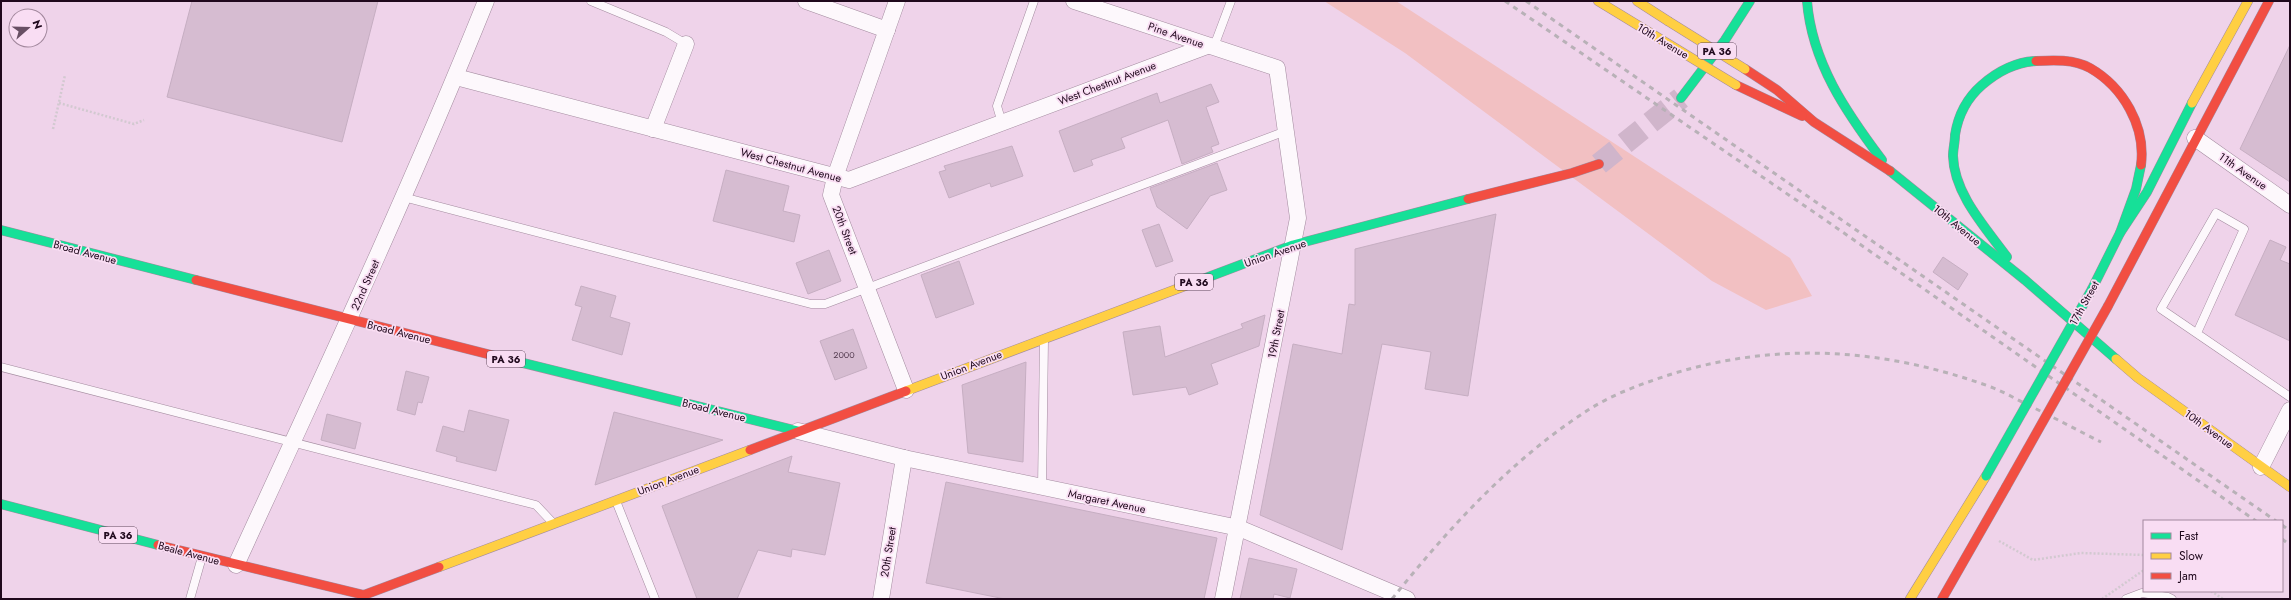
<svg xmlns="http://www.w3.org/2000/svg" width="2291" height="600" font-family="Jost,sans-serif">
	<rect width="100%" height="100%" fill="#efd3ea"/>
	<!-- green -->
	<path fill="#f2c0c2" d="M 1324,1 L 1396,1 L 1790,258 L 1812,296 L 1766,310 L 1712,281 L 1405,53 Z"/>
	<!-- building -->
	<g fill="#d6bcd1" stroke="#c6aec2">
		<path d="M 192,1 L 378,1 L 342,142 L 167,97 Z"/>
		<path d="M 2290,45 L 2290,182 L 2240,149 Z"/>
		<path d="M 1211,84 L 1219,102 L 1206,107 L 1219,144 L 1211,147 L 1213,152 L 1182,164 L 1168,120 L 1121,138 L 1125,148 L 1091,160 L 1093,165 L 1074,172 L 1059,131 L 1157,93 L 1160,103 Z"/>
		<path d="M 1012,146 L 1023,176 L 991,187 L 990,183 L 949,198 L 939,172 L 946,170 L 944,166 Z"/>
		<path d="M 1217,163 L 1227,190 L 1210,196 L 1187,229 L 1157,207 L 1150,188 Z"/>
		<path d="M 726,170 L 789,186 L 783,211 L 800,215 L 794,242 L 713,221 Z"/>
		<path d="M 1496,214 L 1468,396 L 1425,389 L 1431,352 L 1382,344 L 1342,550 L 1260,515 L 1293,344 L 1342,354 L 1349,304 L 1355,305 L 1355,249 Z"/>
		<path d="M 1159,224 L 1173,261 L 1156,267 L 1142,230 Z"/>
		<path d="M 2270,240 L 2286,247 L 2280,260 L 2290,264 L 2290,341 L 2235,315 Z"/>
		<path d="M 829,250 L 841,281 L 808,294 L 796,263 Z"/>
		<path d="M 1943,257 L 1968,274 L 1958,290 L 1933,272 Z"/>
		<path d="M 959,261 L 974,304 L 936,318 L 921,275 Z"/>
		<path d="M 581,286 L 616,296 L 610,317 L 630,323 L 622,355 L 572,340 L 582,307 L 575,305 Z"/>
		<path d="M 1265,315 L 1259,346 L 1211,364 L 1218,384 L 1189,395 L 1186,387 L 1133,395 L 1123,332 L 1160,326 L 1165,357 L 1243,328 L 1241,324 Z"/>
		<path d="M 853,329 L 867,368 L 835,380 L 820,341 Z"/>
		<path d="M 1026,362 L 1023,462 L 968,453 L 962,385 Z"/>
		<path d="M 406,371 L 429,377 L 422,403 L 418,402 L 415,415 L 397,410 Z"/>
		<path d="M 469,410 L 509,420 L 496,471 L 456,461 L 457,457 L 436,451 L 443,426 L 464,432 Z"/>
		<path d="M 614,412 L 723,440 L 595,485 Z"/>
		<path d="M 327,414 L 361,423 L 355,449 L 321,440 Z"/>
		<path d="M 792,456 L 788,472 L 840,483 L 825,555 L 792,549 L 791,557 L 758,550 L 737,599 L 697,599 L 662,506 Z"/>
		<path d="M 946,482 L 1217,538 L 1204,599 L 1005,599 L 926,583 Z"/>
		<path d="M 1249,558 L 1297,569 L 1290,598 L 1274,594 L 1273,599 L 1240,599 Z"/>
	</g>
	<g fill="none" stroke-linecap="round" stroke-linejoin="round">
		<!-- primary-tunnel -->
		<path stroke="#d0b5cb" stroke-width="22" stroke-dasharray="22 11" stroke-linecap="butt" d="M 1599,164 L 1681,98"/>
		<defs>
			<g id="lane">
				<path d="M 591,1 L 666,32 L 686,44"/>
				<path d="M 1208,45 L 1216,41 L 1231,1"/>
				<path d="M 1002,123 L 997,106 L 1034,1"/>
				<path d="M 403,197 L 811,304 L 825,304 L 1286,131"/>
				<path d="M 2197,333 L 2244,229 L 2216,213 L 2161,309 L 2290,397"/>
				<path d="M 1,367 L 536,505 L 553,523"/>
				<path d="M 1042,488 L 1044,340"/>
				<path d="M 616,501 L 655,599"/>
				<path d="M 190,599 L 202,557"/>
				<path d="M 2126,599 L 2142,593 L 2168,597 L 2172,599"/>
			</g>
			<g id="street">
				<path d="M 806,1 L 887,30"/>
				<path d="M 897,1 L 835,177 L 831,195 L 906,390"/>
				<path d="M 1074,1 L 1277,68 L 1298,218 L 1223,599"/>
				<path d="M 456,77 L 849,180 L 1207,46"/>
				<path d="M 653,129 L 686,44"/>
				<path d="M 2195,138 L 2290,205"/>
				<path d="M 798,431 L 904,458 L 1239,528 L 1407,599"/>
				<path d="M 2261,467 L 2290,410"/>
				<path d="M 236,565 C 322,378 409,192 486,1"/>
				<path d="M 881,599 L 904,458"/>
			</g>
			<g id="fast">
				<path d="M 1807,1 C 1812,63 1846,112 1882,160"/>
				<path d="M 1681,98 L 1725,40 L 1750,1"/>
				<path d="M 1890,171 L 2025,280 L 2116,359"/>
				<path d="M 1,230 L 196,280"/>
				<path d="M 2120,233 L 2136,189 L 2141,165"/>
				<path d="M 2007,257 C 1986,228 1954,194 1953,156 C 1953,149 1955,142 1955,135 C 1958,116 1967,98 1982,85 C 1997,72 2015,62 2036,61"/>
				<path d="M 1190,284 L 1293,245 L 1468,199"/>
				<path d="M 2092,289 L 2120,233 L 2147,192 L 2192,103"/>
				<path d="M 503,358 L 798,431"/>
				<path d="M 1,504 L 158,545"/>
			</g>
			<g id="slow">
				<path d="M 1598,1 L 1662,40"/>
				<path d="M 1637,1 L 1668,21"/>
				<path d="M 2192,103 L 2248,1"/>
				<path d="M 2116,359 L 2138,378 L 2290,487"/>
				<path d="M 906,391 L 1190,284"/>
				<path d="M 439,567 L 750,450"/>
				<path d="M 1910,599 L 1986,476"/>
			</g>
			<g id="jam">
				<path d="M 2036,61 C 2053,60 2074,59 2090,68 C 2123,87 2146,126 2141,165"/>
				<path d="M 1745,69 L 1777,90 L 1814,122 L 1890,171"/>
				<path d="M 1736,85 L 1802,116"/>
				<path d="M 1468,199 L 1572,173 L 1599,164"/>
				<path d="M 196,280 L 503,358"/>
				<path d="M 2108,306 L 2269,1"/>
				<path d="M 750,450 L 906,391"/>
				<path d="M 158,545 L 364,595 L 439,567"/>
				<path d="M 1942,599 L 2006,487"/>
			</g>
		</defs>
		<!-- lane casing -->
		<use href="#lane" stroke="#a38b9f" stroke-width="9"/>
		<!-- street casing -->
		<use href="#street" stroke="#a38b9f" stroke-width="17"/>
		<!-- fast casing -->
		<use href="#fast" stroke="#a38b9f" stroke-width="10"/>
		<!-- slow casing -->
		<use href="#slow" stroke="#a38b9f" stroke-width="10"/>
		<!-- jam casing -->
		<use href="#jam" stroke="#a38b9f" stroke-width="10"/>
		<!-- path -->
		<g stroke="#d2c9d0" stroke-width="2.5" stroke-dasharray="2 2" stroke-linecap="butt">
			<path d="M 59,103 L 134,124 L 144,120"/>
			<path d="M 53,129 L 65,75"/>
			<path d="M 1999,541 L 2033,560 L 2081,553 L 2144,555"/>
			<path d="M 2211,591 L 2223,599"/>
			<path d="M 2102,599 L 2144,570"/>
		</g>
		<!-- lane -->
		<use href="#lane" stroke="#fdf8fc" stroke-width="8"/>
		<!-- street -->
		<use href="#street" stroke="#fdf8fc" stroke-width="16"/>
		<!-- fast -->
		<use href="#fast" stroke="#16e098" stroke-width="9"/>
		<!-- slow -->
		<use href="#slow" stroke="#ffcf43" stroke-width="9"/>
		<!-- jam -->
		<use href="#jam" stroke="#f24e42" stroke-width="9"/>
		<!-- rail -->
		<g stroke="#b8b1b7" stroke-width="3" stroke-dasharray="5 5" stroke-linecap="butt">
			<path d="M 1505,1 L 1821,217 L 2256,521"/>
			<path d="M 1526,1 L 2276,521"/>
			<path d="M 2282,525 L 2290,531"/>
			<path d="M 2282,539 L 2290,545"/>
			<path d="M 1392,599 C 1448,529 1510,461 1585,412 C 1612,394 1644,383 1675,373 C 1782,341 1887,349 1991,387 C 2004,392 2016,399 2028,405 C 2053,417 2077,430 2101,442"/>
		</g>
		<defs>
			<path id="fast-bridge" d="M 1986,476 L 2092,289"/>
			<g id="slow-bridge">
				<path d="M 1668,21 L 1745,69"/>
				<path d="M 1662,40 L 1736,85"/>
			</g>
			<path id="jam-bridge" d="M 2006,487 L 2108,306"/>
		</defs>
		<!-- fast-bridge casing -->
		<use href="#fast-bridge" stroke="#a38b9f" stroke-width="10" stroke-linecap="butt"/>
		<!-- slow-bridge casing -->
		<use href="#slow-bridge" stroke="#a38b9f" stroke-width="10" stroke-linecap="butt"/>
		<!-- jam-bridge casing -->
		<use href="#jam-bridge" stroke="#a38b9f" stroke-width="10" stroke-linecap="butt"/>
		<!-- fast-bridge -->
		<use href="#fast-bridge" stroke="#16e098" stroke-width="9"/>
		<!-- slow-bridge -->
		<use href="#slow-bridge" stroke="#ffcf43" stroke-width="9"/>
		<!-- jam-bridge -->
		<use href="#jam-bridge" stroke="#f24e42" stroke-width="9"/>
	</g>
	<g text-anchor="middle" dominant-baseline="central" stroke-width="3.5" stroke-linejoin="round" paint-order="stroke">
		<!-- number labels -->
		<g font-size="9" fill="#50384c">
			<text x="844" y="354">2000</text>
		</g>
		<!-- shield labels -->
		<g fill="#f9ddf3" stroke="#60485c" stroke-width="1">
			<rect x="1698" y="43" width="38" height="16" rx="3"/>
			<rect x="1175" y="274" width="38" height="16" rx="3"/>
			<rect x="487" y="351" width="38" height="16" rx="3"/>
			<rect x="99" y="527" width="38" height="16" rx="3"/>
		</g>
		<g font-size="10" font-weight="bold" fill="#1f081c">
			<text x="1717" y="51">PA 36</text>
			<text x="1194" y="282">PA 36</text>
			<text x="506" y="359">PA 36</text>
			<text x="118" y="535">PA 36</text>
		</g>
		<!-- street labels -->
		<g font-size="11" fill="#1f081c" stroke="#f9ddf3">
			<text transform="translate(1176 35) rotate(19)">Pine Avenue</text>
			<text transform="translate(1663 41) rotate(31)">10th Avenue</text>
			<text transform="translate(1107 83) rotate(-21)">West Chestnut Avenue</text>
			<text transform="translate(791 165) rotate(15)">West Chestnut Avenue</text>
			<text transform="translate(2243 171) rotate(35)">11th Avenue</text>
			<text transform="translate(1957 225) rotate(39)">10th Avenue</text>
			<text transform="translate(845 230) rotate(69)">20th Street</text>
			<text transform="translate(85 252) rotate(15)">Broad Avenue</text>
			<text transform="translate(1275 253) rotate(-19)">Union Avenue</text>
			<text transform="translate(365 285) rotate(-66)">22nd Street</text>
			<text transform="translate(2084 303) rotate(-61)">17th Street</text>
			<text transform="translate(399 332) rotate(14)">Broad Avenue</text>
			<text transform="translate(1276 334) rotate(-79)">19th Street</text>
			<text transform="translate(971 365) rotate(-21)">Union Avenue</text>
			<text transform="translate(714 410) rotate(14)">Broad Avenue</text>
			<text transform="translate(2209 429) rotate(36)">10th Avenue</text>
			<text transform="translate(668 480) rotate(-21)">Union Avenue</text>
			<text transform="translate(1107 501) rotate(12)">Margaret Avenue</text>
			<text transform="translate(888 552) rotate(-81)">20th Street</text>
			<text transform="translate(189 553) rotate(15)">Beale Avenue</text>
		</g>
	</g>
	<!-- border -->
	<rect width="2291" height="600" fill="none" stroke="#1f081c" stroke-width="4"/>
	<!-- legend -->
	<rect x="2143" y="520" width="140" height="72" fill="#f9ddf3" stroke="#a2889d"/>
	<rect x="2151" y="533" width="20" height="6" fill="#16e098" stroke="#a2889d"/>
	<text x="2179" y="540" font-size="12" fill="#1f081c">Fast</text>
	<rect x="2151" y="553" width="20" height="6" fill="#ffcf43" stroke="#a2889d"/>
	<text x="2179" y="560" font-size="12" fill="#1f081c">Slow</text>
	<rect x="2151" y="573" width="20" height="6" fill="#f24e42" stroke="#a2889d"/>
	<text x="2179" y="580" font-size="12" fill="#1f081c">Jam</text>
	<!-- north arrow -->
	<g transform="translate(28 28) rotate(70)"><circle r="19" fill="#f9ddf3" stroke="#a2889d"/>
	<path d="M0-3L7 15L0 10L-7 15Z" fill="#684f64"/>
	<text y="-6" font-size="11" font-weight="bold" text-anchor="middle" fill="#1f081c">N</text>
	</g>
</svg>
